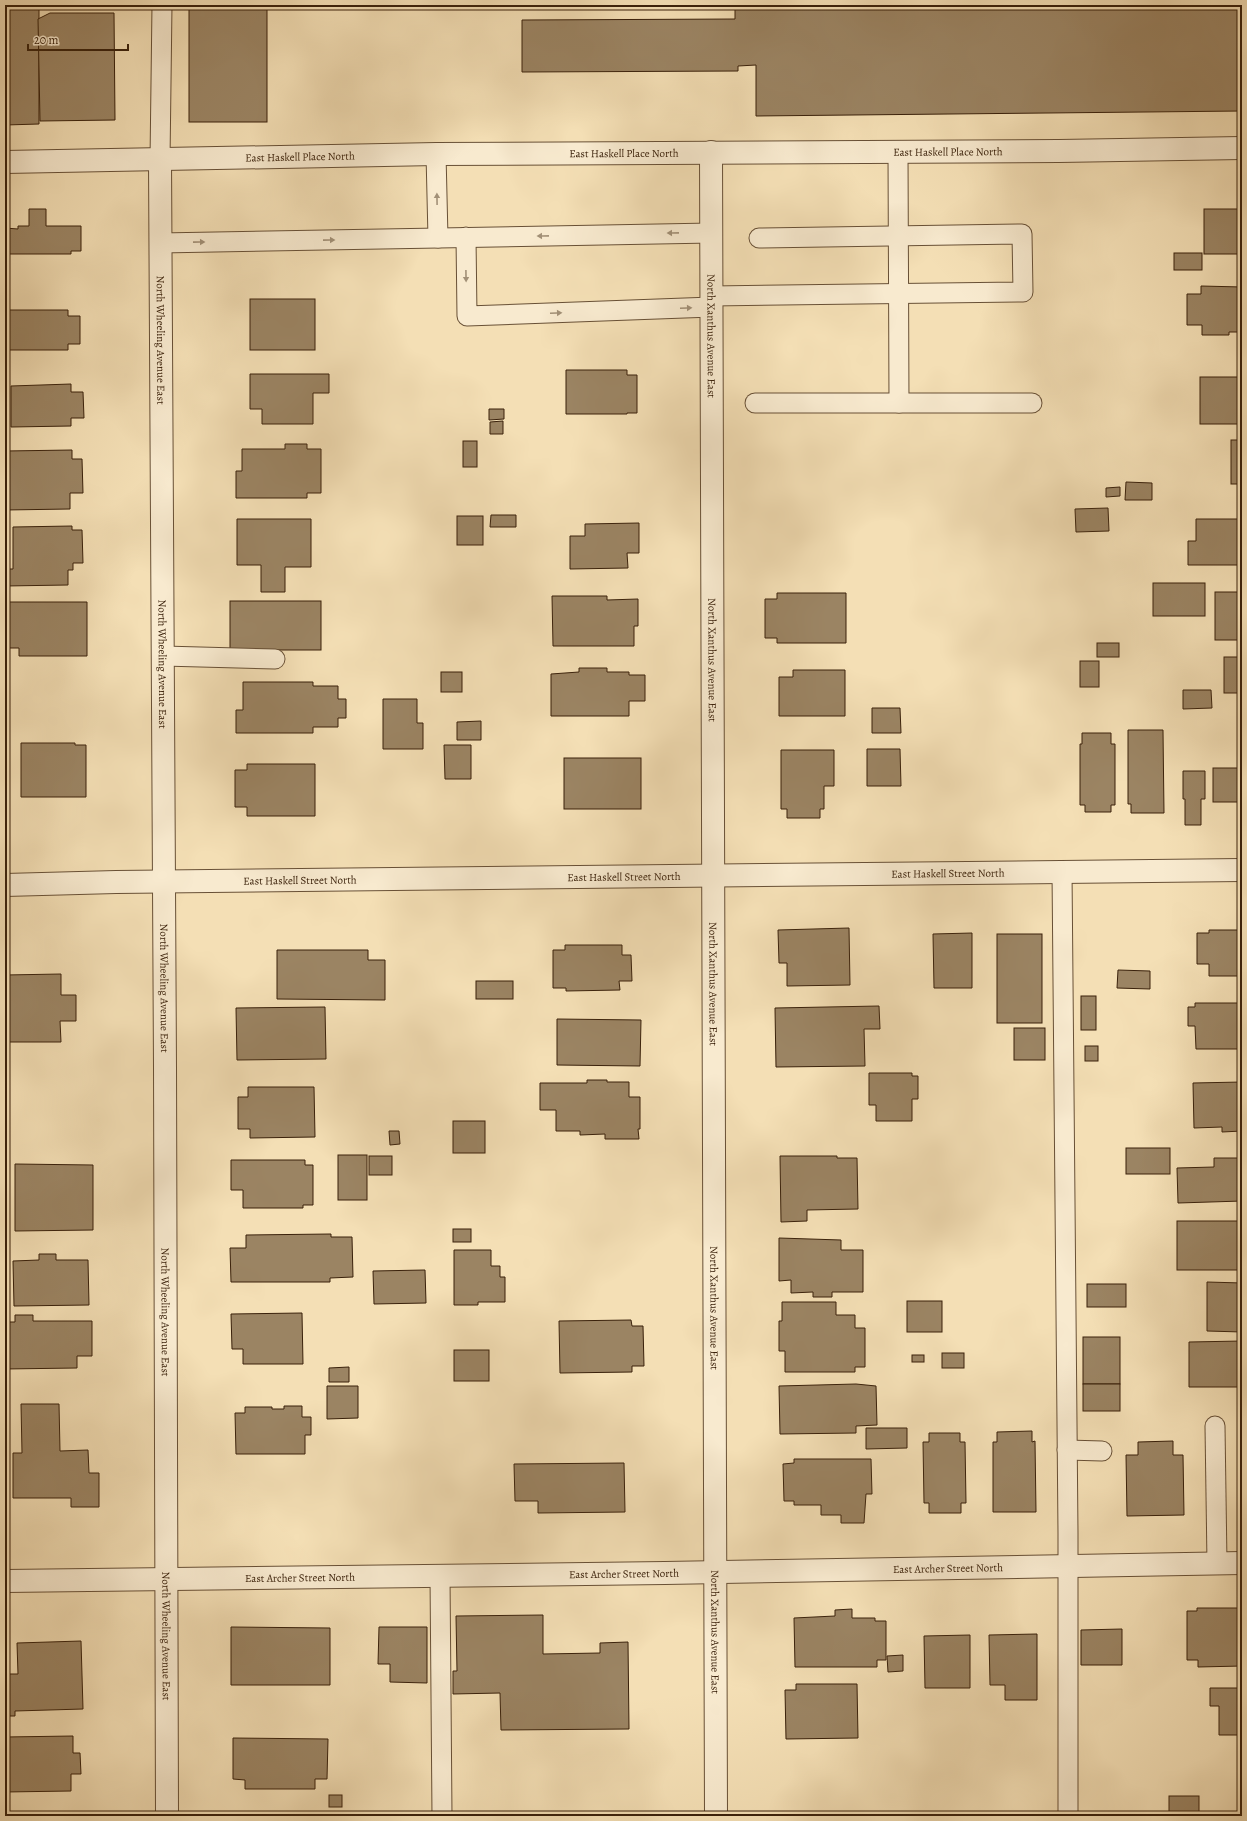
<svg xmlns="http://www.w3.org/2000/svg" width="1247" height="1821" font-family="Alegreya,serif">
	<rect width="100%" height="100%" fill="#f4dfb5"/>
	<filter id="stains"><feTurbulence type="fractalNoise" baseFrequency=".005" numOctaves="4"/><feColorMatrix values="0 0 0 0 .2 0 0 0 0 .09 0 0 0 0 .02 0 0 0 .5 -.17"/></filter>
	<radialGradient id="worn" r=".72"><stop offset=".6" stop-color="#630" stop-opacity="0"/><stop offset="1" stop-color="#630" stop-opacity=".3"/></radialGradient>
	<!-- building -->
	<g fill="#9b8463" stroke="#3a210b">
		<path d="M 5,5 L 46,5 L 39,8 L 39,124 L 5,125 Z"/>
		<rect x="189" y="5" width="78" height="117"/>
		<path d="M 735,5 L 1242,5 L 1242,111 L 756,116 L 756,65 L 738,66 L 738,71 L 522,72 L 522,20 L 735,19 Z"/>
		<path d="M 50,13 L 114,13 L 115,120 L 40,121 L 38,19 Z"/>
		<path d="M 29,209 L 46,209 L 46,226 L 81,226 L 81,251 L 71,251 L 71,254 L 5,254 L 5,228 L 18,229 L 18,226 L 29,226 Z"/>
		<rect x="1204" y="209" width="38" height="45"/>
		<rect x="1174" y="253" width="28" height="17"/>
		<path d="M 1201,286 L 1242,287 L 1242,332 L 1229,332 L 1229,335 L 1202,335 L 1202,325 L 1187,325 L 1187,294 L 1201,294 Z"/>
		<rect x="250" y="299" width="65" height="51"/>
		<path d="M 5,310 L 68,310 L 68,316 L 80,316 L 80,344 L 68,344 L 68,350 L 5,350 Z"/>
		<path d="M 566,370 L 627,370 L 627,375 L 637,375 L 637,413 L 627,413 L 627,414 L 566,414 Z"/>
		<path d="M 250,374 L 329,374 L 329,393 L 313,393 L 313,424 L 262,424 L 262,409 L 250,409 Z"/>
		<rect x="1200" y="377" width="42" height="47"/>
		<path d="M 71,384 L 71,392 L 83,392 L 84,418 L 71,418 L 71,426 L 11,427 L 11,386 Z"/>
		<path d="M 489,409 L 504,409 L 504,419 L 489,420 Z"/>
		<path d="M 503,421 L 503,434 L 490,434 L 490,422 Z"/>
		<rect x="1231" y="440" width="11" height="44"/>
		<rect x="463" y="441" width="14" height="26"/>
		<path d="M 285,444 L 307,444 L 307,449 L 321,449 L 321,493 L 307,493 L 307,498 L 236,498 L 236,471 L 242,471 L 242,449 L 285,449 Z"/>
		<path d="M 72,450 L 72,459 L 82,459 L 83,493 L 70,493 L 70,509 L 5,510 L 5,490 L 9,490 L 9,476 L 5,476 L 5,451 Z"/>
		<path d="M 1126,482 L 1152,483 L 1152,500 L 1125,500 Z"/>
		<path d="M 1120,487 L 1120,496 L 1106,497 L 1106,488 Z"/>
		<path d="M 1108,508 L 1109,531 L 1076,532 L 1075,509 Z"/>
		<path d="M 491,515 L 516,515 L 516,527 L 490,527 Z"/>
		<rect x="457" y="516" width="26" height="29"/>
		<path d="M 237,519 L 311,519 L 311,567 L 285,567 L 285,592 L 261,592 L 261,565 L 237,565 Z"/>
		<path d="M 1196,519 L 1242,519 L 1242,565 L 1188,565 L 1188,541 L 1196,541 Z"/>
		<path d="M 639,523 L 639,553 L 627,553 L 628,568 L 570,569 L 570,536 L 585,536 L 585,524 Z"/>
		<path d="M 72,526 L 72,530 L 82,530 L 83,563 L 73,563 L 73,570 L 68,570 L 68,585 L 5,586 L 5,569 L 13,569 L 13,527 Z"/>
		<rect x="1153" y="583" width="52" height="33"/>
		<rect x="1215" y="592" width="27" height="48"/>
		<path d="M 777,593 L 846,593 L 846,643 L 777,643 L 777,638 L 765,638 L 765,599 L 777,599 Z"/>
		<path d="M 552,596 L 607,596 L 607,600 L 638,599 L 638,626 L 634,626 L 634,646 L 553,646 Z"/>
		<rect x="230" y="601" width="91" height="49"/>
		<path d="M 5,602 L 87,602 L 87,656 L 19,656 L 19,648 L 5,648 Z"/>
		<rect x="1097" y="643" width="22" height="14"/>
		<rect x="1224" y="657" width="18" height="36"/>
		<rect x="1080" y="661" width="19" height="26"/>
		<path d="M 579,668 L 607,668 L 607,672 L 629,672 L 629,675 L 645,675 L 645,701 L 629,701 L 629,716 L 551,716 L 551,674 L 579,672 Z"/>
		<path d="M 793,670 L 845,670 L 845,716 L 779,716 L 779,677 L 793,677 Z"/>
		<rect x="441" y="672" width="21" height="20"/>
		<path d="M 243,682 L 313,682 L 313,686 L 338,686 L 338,699 L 346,699 L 346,718 L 338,718 L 338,727 L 313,727 L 313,733 L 236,733 L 236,710 L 243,710 Z"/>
		<path d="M 1183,690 L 1211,690 L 1212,708 L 1183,709 Z"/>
		<path d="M 383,699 L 417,699 L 417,723 L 423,723 L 423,749 L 383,749 Z"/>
		<path d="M 872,708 L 900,708 L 901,733 L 872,733 Z"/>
		<path d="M 481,721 L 481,740 L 457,740 L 457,722 Z"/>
		<path d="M 1128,730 L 1163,730 L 1164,813 L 1131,813 L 1131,804 L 1128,804 Z"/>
		<path d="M 1082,733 L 1111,733 L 1111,744 L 1115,744 L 1115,805 L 1111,805 L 1111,812 L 1085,812 L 1085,805 L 1080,805 L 1080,744 L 1082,744 Z"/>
		<path d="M 21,743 L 75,743 L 75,745 L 86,745 L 86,797 L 21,797 Z"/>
		<path d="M 444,745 L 471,745 L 471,779 L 445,779 Z"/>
		<path d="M 867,749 L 900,749 L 901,786 L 867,786 Z"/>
		<path d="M 781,750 L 834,750 L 834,786 L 824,786 L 824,809 L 820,809 L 820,818 L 787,818 L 787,809 L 781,809 Z"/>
		<rect x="564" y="758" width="77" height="51"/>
		<path d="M 247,764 L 315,764 L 315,816 L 247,816 L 247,807 L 235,807 L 235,770 L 247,770 Z"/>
		<rect x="1213" y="768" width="29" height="34"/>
		<path d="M 1183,771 L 1205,771 L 1205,799 L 1201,799 L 1201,825 L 1185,825 L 1185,799 L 1183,799 Z"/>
		<path d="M 849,928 L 850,985 L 787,986 L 787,963 L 779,963 L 778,930 Z"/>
		<path d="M 1209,930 L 1242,930 L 1242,976 L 1209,976 L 1209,964 L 1197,964 L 1197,933 L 1209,933 Z"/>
		<path d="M 972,933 L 972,988 L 934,988 L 933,934 Z"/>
		<rect x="997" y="934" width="45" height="89"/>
		<path d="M 565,945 L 622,945 L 622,955 L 631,955 L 632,981 L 619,981 L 620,990 L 566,991 L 566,988 L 553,988 L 553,950 L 565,950 Z"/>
		<path d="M 277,950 L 368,950 L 368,960 L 385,960 L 385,1000 L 277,999 Z"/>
		<path d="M 1118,970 L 1150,971 L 1150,989 L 1117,988 Z"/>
		<path d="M 61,974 L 61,995 L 76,995 L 76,1021 L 60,1021 L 61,1042 L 5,1042 L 5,975 Z"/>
		<rect x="476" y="981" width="37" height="18"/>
		<rect x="1081" y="996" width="15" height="34"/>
		<path d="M 1195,1003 L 1242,1003 L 1242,1049 L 1196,1049 L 1195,1026 L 1188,1026 L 1188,1007 L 1195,1007 Z"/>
		<path d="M 879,1006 L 880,1029 L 864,1029 L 865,1066 L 776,1067 L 775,1008 Z"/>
		<path d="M 325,1007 L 326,1059 L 237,1060 L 236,1008 Z"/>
		<path d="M 557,1019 L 641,1020 L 640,1066 L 557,1065 Z"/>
		<rect x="1014" y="1028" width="31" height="32"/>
		<rect x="1085" y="1046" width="13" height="15"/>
		<path d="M 869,1073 L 912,1073 L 912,1076 L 918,1076 L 918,1099 L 912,1099 L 912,1121 L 876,1121 L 876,1105 L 869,1105 Z"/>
		<path d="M 587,1080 L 607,1080 L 607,1082 L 629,1082 L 629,1097 L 640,1097 L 640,1129 L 638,1129 L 639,1139 L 605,1139 L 605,1134 L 580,1135 L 580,1131 L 556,1131 L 556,1110 L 540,1110 L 540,1083 L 587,1083 Z"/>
		<path d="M 1242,1082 L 1242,1131 L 1222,1132 L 1222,1127 L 1194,1128 L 1193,1083 Z"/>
		<path d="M 248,1087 L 314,1087 L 315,1137 L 250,1138 L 250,1129 L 238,1129 L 238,1097 L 248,1097 Z"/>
		<rect x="453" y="1121" width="32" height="32"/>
		<path d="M 389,1131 L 399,1131 L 400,1144 L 390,1145 Z"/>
		<rect x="1126" y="1148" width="44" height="26"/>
		<rect x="338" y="1155" width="29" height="45"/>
		<rect x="369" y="1156" width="23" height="19"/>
		<path d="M 780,1156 L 837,1156 L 837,1158 L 857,1158 L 858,1209 L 807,1210 L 807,1221 L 781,1222 Z"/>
		<path d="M 1214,1158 L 1242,1158 L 1242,1201 L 1178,1203 L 1177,1168 L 1214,1167 Z"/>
		<path d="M 231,1160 L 305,1160 L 305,1165 L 313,1165 L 313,1205 L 303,1205 L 303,1208 L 243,1208 L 243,1190 L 231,1190 Z"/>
		<path d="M 15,1164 L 93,1165 L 93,1230 L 15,1231 Z"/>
		<rect x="1177" y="1221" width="65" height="49"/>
		<rect x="453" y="1229" width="18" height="13"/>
		<path d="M 331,1234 L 331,1237 L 352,1237 L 353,1277 L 330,1278 L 330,1282 L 231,1282 L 230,1248 L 246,1248 L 246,1235 Z"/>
		<path d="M 779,1238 L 841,1240 L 841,1250 L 863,1250 L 863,1292 L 832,1292 L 832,1297 L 813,1297 L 813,1292 L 791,1293 L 791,1280 L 779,1281 Z"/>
		<path d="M 454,1250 L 491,1250 L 491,1266 L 500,1266 L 500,1277 L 505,1277 L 505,1302 L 478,1302 L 478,1305 L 454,1305 Z"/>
		<path d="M 39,1254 L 56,1254 L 56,1260 L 88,1260 L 89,1305 L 14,1306 L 13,1261 L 39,1260 Z"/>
		<path d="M 425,1270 L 426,1303 L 374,1304 L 373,1271 Z"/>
		<path d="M 1207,1282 L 1242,1283 L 1242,1332 L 1207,1331 Z"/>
		<rect x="1087" y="1284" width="39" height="23"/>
		<rect x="907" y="1301" width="35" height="31"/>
		<path d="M 782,1302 L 836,1302 L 836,1315 L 855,1315 L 855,1328 L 865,1328 L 865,1367 L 855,1367 L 855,1372 L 785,1372 L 785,1351 L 779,1351 L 779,1321 L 782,1321 Z"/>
		<path d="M 302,1313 L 303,1364 L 243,1364 L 243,1349 L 232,1349 L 231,1314 Z"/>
		<path d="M 15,1315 L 33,1315 L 33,1321 L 92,1321 L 92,1356 L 77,1356 L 77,1368 L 5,1369 L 5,1322 L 15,1322 Z"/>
		<path d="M 631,1320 L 632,1326 L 643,1326 L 644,1366 L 632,1366 L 632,1372 L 560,1373 L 559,1321 Z"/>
		<rect x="1083" y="1337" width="37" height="47"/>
		<path d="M 1242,1341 L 1242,1387 L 1189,1387 L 1189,1342 Z"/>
		<rect x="454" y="1350" width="35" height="31"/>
		<rect x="942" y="1353" width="22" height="15"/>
		<rect x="912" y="1355" width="12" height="7"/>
		<path d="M 349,1367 L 349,1382 L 329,1382 L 329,1368 Z"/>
		<path d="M 856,1384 L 876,1386 L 877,1425 L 856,1426 L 856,1433 L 780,1434 L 779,1386 Z"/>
		<rect x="1083" y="1384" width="37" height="27"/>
		<path d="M 327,1386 L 358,1386 L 358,1418 L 327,1419 Z"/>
		<path d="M 21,1404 L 59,1404 L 60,1451 L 88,1450 L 89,1473 L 99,1473 L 99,1507 L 71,1507 L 71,1498 L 13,1498 L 13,1453 L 22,1453 Z"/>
		<path d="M 284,1406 L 302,1406 L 302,1417 L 311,1417 L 311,1435 L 305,1435 L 305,1454 L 236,1454 L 235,1413 L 245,1413 L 245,1407 L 272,1407 L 272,1409 L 284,1409 Z"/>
		<path d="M 866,1428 L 907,1428 L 907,1448 L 866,1449 Z"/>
		<path d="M 1032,1431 L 1032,1442 L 1035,1441 L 1036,1512 L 993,1512 L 993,1442 L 997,1442 L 997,1432 Z"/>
		<path d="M 929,1433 L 960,1433 L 960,1442 L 965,1442 L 966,1503 L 961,1503 L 961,1513 L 929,1513 L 929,1503 L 924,1503 L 923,1442 L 929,1442 Z"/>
		<path d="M 1173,1441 L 1173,1455 L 1183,1455 L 1184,1515 L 1127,1516 L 1126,1455 L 1138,1455 L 1138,1442 Z"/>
		<path d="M 794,1459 L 871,1459 L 872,1494 L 866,1494 L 864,1523 L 841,1523 L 841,1515 L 821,1515 L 821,1505 L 794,1505 L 794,1501 L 784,1501 L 783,1464 L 794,1463 Z"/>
		<path d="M 624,1463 L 625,1512 L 538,1513 L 538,1501 L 515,1501 L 514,1464 Z"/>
		<path d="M 1197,1608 L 1242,1608 L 1242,1666 L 1198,1667 L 1198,1660 L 1187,1660 L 1187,1611 L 1197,1611 Z"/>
		<path d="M 852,1609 L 852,1618 L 875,1618 L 875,1621 L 886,1621 L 886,1660 L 877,1660 L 877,1667 L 795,1667 L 794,1618 L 835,1616 L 835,1610 Z"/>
		<path d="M 543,1615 L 543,1654 L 600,1653 L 600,1643 L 628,1642 L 629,1729 L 501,1730 L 500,1693 L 453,1694 L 453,1671 L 457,1671 L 456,1616 Z"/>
		<path d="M 231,1627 L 330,1628 L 330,1685 L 231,1685 Z"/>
		<path d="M 379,1627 L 427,1627 L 427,1683 L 390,1682 L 390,1664 L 378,1664 Z"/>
		<path d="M 1122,1629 L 1122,1665 L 1081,1665 L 1081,1630 Z"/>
		<path d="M 1037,1634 L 1037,1700 L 1005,1700 L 1005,1685 L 990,1685 L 989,1635 Z"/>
		<path d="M 970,1635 L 970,1688 L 925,1688 L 924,1636 Z"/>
		<path d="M 81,1641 L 83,1709 L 15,1711 L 15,1716 L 5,1716 L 5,1674 L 18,1674 L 17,1643 Z"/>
		<path d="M 903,1655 L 903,1671 L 888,1672 L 887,1656 Z"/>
		<path d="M 796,1684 L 857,1684 L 858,1738 L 786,1739 L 785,1690 L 796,1690 Z"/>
		<path d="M 1210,1688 L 1242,1688 L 1242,1735 L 1219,1735 L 1219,1706 L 1210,1706 Z"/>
		<path d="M 73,1736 L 73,1753 L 80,1753 L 81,1774 L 71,1774 L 71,1791 L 5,1792 L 5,1737 Z"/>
		<path d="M 233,1738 L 328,1739 L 327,1779 L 315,1779 L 315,1789 L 245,1789 L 245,1780 L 233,1779 Z"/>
		<rect x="329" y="1795" width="13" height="12"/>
		<rect x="1169" y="1796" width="30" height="20"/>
		<path d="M 72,1812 L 72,1816 L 5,1816 L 5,1813 Z"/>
	</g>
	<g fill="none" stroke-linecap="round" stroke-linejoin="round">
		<defs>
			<g id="service">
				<path d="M 898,152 L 899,403"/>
				<path d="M 436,154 L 438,238"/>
				<path d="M 160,160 L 162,5"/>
				<path d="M 466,237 L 467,316 L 712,307"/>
				<path d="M 160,243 L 712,233"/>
				<path d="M 712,296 L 1023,292 L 1022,234 L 759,238"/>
				<path d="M 755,403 L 1032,403"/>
				<path d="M 163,656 L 275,659"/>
				<path d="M 1062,871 L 1068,1533 L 1068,1816"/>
				<path d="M 1215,1426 L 1217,1563"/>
				<path d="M 1067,1450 L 1102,1451"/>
				<path d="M 440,1576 L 442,1816"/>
			</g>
			<g id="minor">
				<path id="s1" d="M 711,152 L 716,1816"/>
				<path id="s2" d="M 160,160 L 165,1067 L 167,1816"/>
				<path id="s3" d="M 5,162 L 436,154 L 1059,151 L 1242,148"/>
				<path id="s4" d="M 5,885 L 116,882 L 1242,870"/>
				<path id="s5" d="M 5,1581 L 665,1573 L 1242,1563"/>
			</g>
		</defs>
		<!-- service casing -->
		<use href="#service" stroke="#685036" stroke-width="21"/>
		<!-- minor casing -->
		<use href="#minor" stroke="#685036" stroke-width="24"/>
		<!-- service -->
		<use href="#service" stroke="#f8eacf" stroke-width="19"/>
		<!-- minor -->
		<use href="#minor" stroke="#f8eacf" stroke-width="22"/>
	</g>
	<!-- one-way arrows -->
	<defs><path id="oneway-solid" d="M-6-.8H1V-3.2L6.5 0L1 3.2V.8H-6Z"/></defs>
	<g fill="#a29077">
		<use href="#oneway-solid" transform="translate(437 199) rotate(-91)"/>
		<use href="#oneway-solid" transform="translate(673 233) rotate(179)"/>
		<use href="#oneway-solid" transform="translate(543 236) rotate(179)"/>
		<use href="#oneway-solid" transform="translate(329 240) rotate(-1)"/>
		<use href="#oneway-solid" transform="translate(199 242) rotate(-1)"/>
		<use href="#oneway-solid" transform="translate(466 276) rotate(89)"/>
		<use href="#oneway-solid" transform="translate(686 308) rotate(-2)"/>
		<use href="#oneway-solid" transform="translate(556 313) rotate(-2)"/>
	</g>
	<g text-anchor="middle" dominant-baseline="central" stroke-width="4" stroke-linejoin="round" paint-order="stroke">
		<!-- street labels -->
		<g font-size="11" fill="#3a210b" stroke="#f8eacf">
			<text stroke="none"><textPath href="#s3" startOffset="943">East Haskell Place North</textPath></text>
			<text stroke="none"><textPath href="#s3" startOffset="619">East Haskell Place North</textPath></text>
			<text stroke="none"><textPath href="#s3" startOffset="295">East Haskell Place North</textPath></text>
			<text stroke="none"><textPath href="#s1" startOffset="184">North Xanthus Avenue East</textPath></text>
			<text stroke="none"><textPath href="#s2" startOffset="180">North Wheeling Avenue East</textPath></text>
			<text stroke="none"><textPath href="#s1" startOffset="508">North Xanthus Avenue East</textPath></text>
			<text stroke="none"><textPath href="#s2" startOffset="504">North Wheeling Avenue East</textPath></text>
			<text stroke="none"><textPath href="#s4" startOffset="943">East Haskell Street North</textPath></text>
			<text stroke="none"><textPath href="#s4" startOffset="619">East Haskell Street North</textPath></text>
			<text stroke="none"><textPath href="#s4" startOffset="295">East Haskell Street North</textPath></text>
			<text stroke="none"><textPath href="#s1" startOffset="832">North Xanthus Avenue East</textPath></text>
			<text stroke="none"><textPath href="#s2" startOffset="828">North Wheeling Avenue East</textPath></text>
			<text stroke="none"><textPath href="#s1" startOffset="1156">North Xanthus Avenue East</textPath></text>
			<text stroke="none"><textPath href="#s2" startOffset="1152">North Wheeling Avenue East</textPath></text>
			<text stroke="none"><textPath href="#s5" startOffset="943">East Archer Street North</textPath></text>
			<text stroke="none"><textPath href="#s5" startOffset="619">East Archer Street North</textPath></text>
			<text stroke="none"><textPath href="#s5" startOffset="295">East Archer Street North</textPath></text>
			<text stroke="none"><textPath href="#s1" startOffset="1480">North Xanthus Avenue East</textPath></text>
			<text stroke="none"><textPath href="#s2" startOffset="1476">North Wheeling Avenue East</textPath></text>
		</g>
	</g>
	<!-- margin -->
	<rect width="1247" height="1821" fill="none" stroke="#f4dfb5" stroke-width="20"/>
	<rect x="6" y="6" width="1235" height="1809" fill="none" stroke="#3a210b" stroke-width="2"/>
	<rect x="10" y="10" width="1227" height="1801" fill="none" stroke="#3a210b"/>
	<!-- scale -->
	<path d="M28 44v6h100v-6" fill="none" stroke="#3a210b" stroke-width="2"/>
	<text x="34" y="44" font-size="12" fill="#3a210b" stroke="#f8eacf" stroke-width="3" paint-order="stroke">20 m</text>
	<rect width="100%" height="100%" filter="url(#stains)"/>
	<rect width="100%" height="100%" fill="url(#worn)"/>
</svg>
